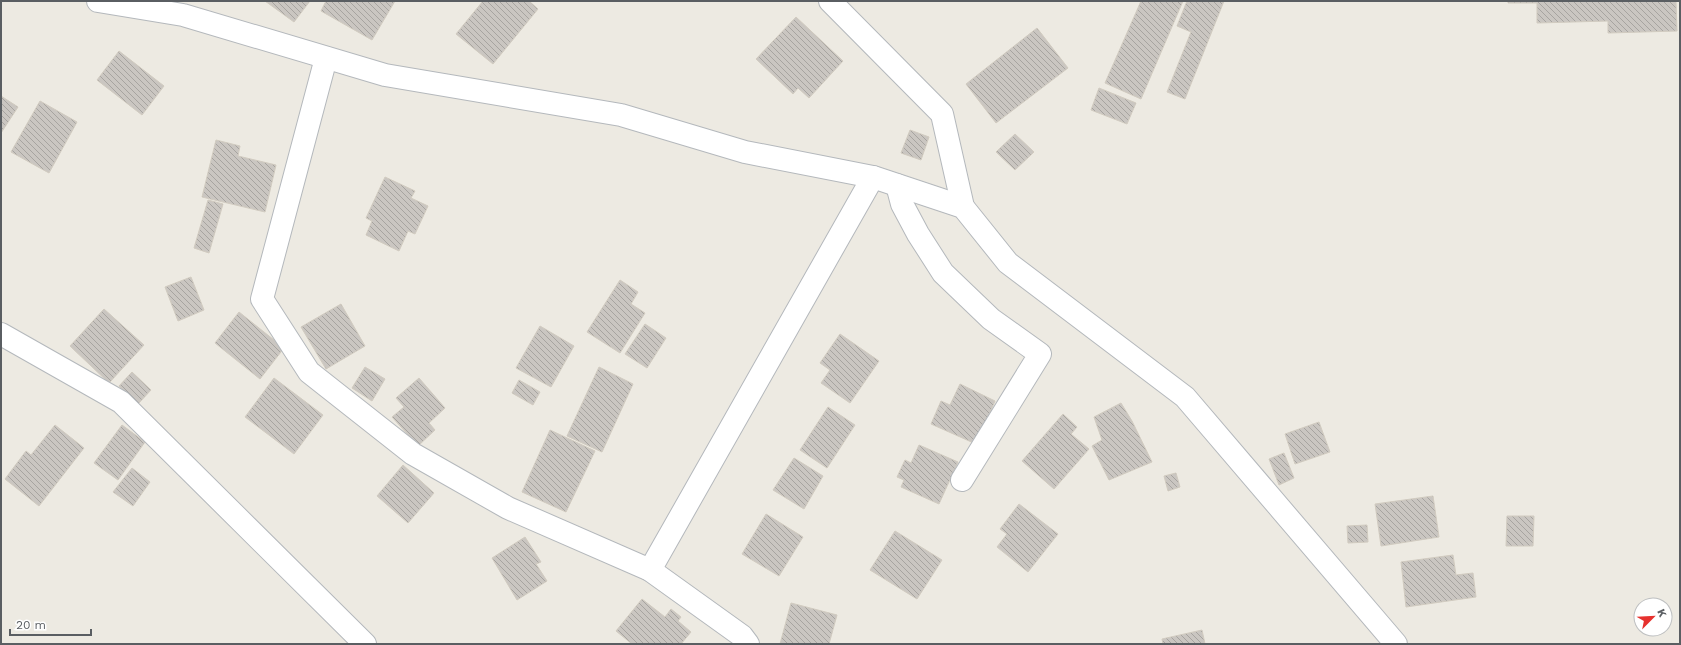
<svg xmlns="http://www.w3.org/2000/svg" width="1681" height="645" font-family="'Work Sans',sans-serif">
	<defs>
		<pattern id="building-back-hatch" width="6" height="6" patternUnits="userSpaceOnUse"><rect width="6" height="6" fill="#cac6c1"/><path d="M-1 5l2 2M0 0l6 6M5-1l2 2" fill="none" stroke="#a7a4a0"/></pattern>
	</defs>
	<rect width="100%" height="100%" fill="#edeae2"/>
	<!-- building -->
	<g fill="url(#building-back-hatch)" stroke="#d1cbc0">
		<path d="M 265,1 L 310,1 L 294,22 Z"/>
		<path d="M 326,1 L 395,1 L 372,40 L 321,11 Z"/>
		<path d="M 483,1 L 529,1 L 538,9 L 493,64 L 456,34 Z"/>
		<path d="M 1141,1 L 1183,1 L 1141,99 L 1105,83 Z"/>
		<path d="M 1187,1 L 1224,1 L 1185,99 L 1167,92 L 1191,32 L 1177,26 Z"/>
		<path d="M 1508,1 L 1676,1 L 1677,31 L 1608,33 L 1608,21 L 1537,23 L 1537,3 L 1508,3 Z"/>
		<path d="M 796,17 L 843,61 L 809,98 L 798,88 L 793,94 L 756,59 Z"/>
		<path d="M 1037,28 L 1068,68 L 996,123 L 966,84 Z"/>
		<path d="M 119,51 L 164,86 L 142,115 L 97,80 Z"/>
		<path d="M 1099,88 L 1136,103 L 1127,124 L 1091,110 Z"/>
		<path d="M 1,96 L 18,107 L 1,133 Z"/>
		<path d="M 40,101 L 77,122 L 49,173 L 11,152 Z"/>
		<path d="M 910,130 L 929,137 L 921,160 L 901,153 Z"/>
		<path d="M 1015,134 L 1034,152 L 1015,170 L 996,152 Z"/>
		<path d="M 216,140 L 240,146 L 238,156 L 276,165 L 265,212 L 202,197 Z"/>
		<path d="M 385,177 L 415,191 L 411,198 L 428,206 L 415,234 L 408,231 L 399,251 L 366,235 L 372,221 L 366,218 Z"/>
		<path d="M 208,200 L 223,204 L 209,253 L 194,248 Z"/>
		<path d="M 191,277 L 204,310 L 178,321 L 165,287 Z"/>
		<path d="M 620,280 L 638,292 L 631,304 L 645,313 L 620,353 L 587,332 Z"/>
		<path d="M 341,304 L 365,346 L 326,369 L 301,327 Z"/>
		<path d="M 104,309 L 144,345 L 109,383 L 70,346 Z"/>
		<path d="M 239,312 L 284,348 L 260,379 L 215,343 Z"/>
		<path d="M 645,324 L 666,338 L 647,368 L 625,354 Z"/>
		<path d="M 540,326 L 574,346 L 551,387 L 516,368 Z"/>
		<path d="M 840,334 L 879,361 L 850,403 L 821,383 L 830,370 L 820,363 Z"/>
		<path d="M 365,367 L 385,379 L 372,401 L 352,388 Z"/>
		<path d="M 599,367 L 633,384 L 602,452 L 567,436 Z"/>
		<path d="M 132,372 L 151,390 L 138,404 L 119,386 Z"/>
		<path d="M 274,378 L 323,415 L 294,454 L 245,417 Z"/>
		<path d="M 419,378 L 445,408 L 429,423 L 435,430 L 418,446 L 392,417 L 404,407 L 396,398 Z"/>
		<path d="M 519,380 L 540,392 L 533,405 L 512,393 Z"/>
		<path d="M 960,384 L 995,401 L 976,444 L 931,424 L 941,401 L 950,405 Z"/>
		<path d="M 1121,403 L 1132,421 L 1152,462 L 1109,480 L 1092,446 L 1102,440 L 1094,417 Z"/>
		<path d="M 828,407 L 855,425 L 827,468 L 800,450 Z"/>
		<path d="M 1063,414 L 1077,427 L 1071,434 L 1089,449 L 1054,489 L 1022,461 Z"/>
		<path d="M 1319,422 L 1330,452 L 1295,464 L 1285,434 Z"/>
		<path d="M 55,425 L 84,448 L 39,506 L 5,479 L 26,451 L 31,455 Z"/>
		<path d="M 122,425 L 145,442 L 118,480 L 94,463 Z"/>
		<path d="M 550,430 L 595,451 L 566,512 L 522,492 Z"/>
		<path d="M 919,445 L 958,462 L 939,504 L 901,487 L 904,480 L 897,477 L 905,460 L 911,463 Z"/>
		<path d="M 1284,453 L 1294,478 L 1279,485 L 1269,459 Z"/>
		<path d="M 794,458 L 823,476 L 804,509 L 773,490 Z"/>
		<path d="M 403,465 L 434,493 L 408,523 L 377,496 Z"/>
		<path d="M 132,468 L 150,482 L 133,506 L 113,492 Z"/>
		<path d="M 1176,473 L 1180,487 L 1168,491 L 1164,476 Z"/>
		<path d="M 1433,496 L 1439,537 L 1381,546 L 1375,504 Z"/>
		<path d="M 1019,504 L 1058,534 L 1028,572 L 997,547 L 1007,534 L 1000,529 Z"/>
		<path d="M 766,514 L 803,537 L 779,576 L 742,554 Z"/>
		<path d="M 1507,516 L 1534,516 L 1533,546 L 1506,546 Z"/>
		<path d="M 1367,525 L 1368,542 L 1348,543 L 1347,526 Z"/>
		<path d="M 895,531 L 942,560 L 917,599 L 870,570 Z"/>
		<path d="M 525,537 L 541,562 L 536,564 L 547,581 L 517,600 L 492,558 Z"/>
		<path d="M 1453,555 L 1456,575 L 1473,573 L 1476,597 L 1406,607 L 1401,562 Z"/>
		<path d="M 642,599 L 665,617 L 671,609 L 681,617 L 678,621 L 691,632 L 681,644 L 632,644 L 616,631 Z"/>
		<path d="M 791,603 L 837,615 L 829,644 L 780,644 Z"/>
		<path d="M 1202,630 L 1205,644 L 1163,644 L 1162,639 Z"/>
	</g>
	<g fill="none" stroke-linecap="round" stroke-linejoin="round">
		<defs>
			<g id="minor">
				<path d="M 830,1 L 942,114 L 963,207"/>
				<path d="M 326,58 L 262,299 L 309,372 L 413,454 L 508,508 L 650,570 L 742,636 L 748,644"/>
				<path d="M 897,185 L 902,204 L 918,234 L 943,273 L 991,319 L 1040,354 L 962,480"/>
				<path d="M 650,570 L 873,177"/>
			</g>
			<g id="tertiary">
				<path d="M 98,1 L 183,15 L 385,75 L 621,115 L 745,152 L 873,177 L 963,207 L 1008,263 L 1185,397 L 1396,644"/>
				<path d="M 1,334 L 121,402 L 365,644"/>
			</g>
		</defs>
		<!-- minor casing -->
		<use href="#minor" stroke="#b4b8bc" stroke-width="24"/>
		<!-- tertiary casing -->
		<use href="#tertiary" stroke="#b4b8bc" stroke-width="24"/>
		<!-- minor -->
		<use href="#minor" stroke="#fff" stroke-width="22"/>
		<!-- tertiary -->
		<use href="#tertiary" stroke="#fff" stroke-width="22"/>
	</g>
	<!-- border -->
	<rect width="1681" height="645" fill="none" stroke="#5a5e62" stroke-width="4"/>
	<!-- north arrow -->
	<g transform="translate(1653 617) rotate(66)"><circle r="19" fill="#ffffff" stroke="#bdbfc0"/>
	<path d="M0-3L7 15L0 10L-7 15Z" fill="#e6312e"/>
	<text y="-6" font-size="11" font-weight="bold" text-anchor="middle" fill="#5a5e62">K</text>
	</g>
	<!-- scale -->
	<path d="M10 629v6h81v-6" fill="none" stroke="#5a5e62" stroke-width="2"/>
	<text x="16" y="629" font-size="12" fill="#5a5e62" stroke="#ffffff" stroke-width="3" paint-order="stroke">20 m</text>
</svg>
